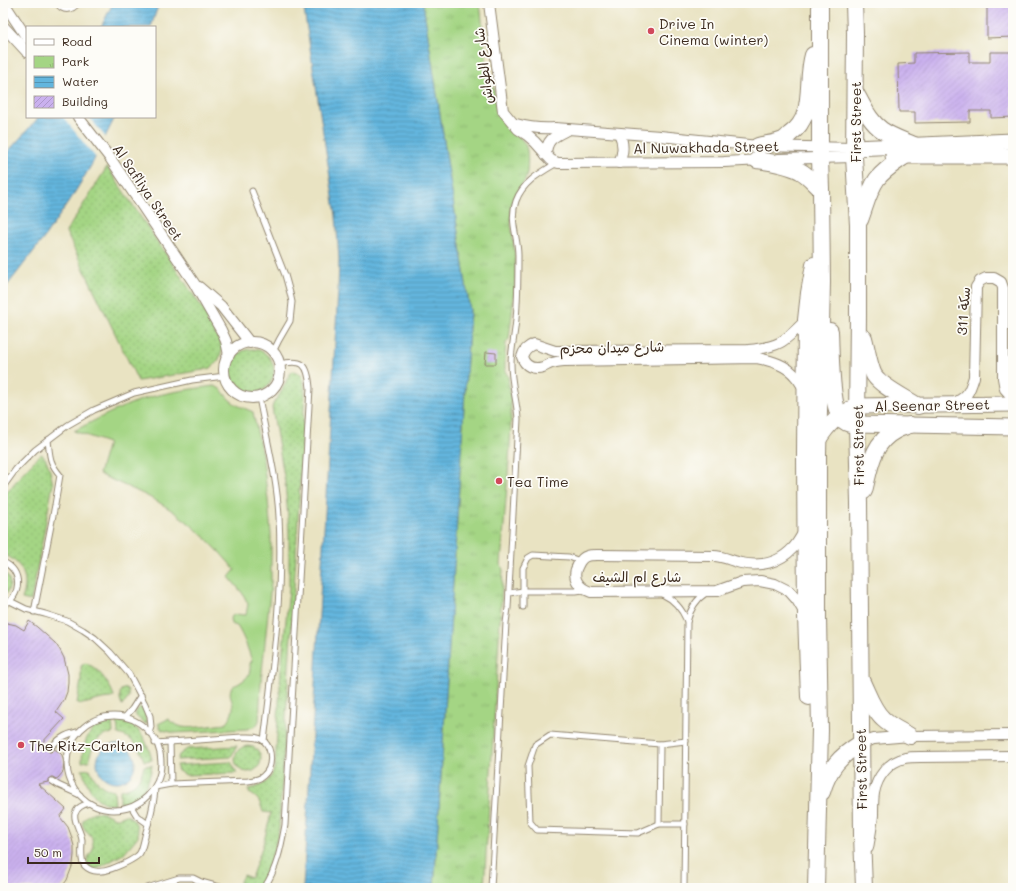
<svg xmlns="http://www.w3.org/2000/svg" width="1016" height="891" font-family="Mali,'Playpen Sans Arabic',sans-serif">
	<defs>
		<pattern id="park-tufts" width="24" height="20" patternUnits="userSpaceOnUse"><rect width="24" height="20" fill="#a4d584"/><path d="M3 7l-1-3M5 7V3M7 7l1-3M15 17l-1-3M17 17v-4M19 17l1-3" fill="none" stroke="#8eb772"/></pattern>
		<pattern id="garden-dots" width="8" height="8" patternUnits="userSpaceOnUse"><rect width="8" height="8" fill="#a4d584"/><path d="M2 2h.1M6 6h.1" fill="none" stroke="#8eb772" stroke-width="1.8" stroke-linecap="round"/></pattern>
		<pattern id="water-rules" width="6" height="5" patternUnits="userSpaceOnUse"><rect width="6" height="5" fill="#63b6de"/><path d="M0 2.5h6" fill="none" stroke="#5394b3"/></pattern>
		<pattern id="building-hatch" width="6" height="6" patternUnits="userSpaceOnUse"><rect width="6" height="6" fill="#cab1ee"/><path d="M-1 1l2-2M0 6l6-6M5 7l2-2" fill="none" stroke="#ae98cc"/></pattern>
	</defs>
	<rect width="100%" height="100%" fill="#fdfcf7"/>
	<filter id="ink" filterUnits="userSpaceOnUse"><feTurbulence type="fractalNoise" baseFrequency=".025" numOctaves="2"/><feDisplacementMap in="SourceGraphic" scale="8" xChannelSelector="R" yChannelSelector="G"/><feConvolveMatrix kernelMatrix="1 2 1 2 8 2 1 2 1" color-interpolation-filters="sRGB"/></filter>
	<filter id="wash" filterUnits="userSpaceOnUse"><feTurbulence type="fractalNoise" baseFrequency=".012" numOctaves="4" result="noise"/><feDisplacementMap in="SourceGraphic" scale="16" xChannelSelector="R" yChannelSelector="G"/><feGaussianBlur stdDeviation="0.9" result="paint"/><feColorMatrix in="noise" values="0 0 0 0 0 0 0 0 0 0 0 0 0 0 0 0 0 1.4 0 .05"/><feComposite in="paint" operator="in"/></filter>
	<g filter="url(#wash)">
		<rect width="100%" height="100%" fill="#e9e3c2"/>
		<!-- grass -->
		<path fill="#a4d584" stroke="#708051" d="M 214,386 C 222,388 224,394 229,399 C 236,406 245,408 253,412 L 263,460 L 268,500 L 271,534 L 271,583 L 261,682 L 259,721 L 256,726 L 247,729 L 175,733 L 162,730 L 158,724 L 168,719 C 172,723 176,725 182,727 C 192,729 215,725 226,724 C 229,720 232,715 233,709 C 234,702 227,694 232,687 C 233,686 237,684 238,684 C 247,678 251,676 250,663 L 252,661 C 248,649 244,637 237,626 L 231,624 L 230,618 C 236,612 238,615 246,615 L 248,604 L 243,594 L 229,577 L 235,570 C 217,548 192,523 168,508 C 147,494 122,485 99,474 L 108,443 L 74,431 C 97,419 120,407 144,399 C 167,392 191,389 214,386 Z"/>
		<!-- park -->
		<path fill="url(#park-tufts)" stroke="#708051" d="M 423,3 L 480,3 L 489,84 L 494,88 C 495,97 496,109 500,117 C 507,130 524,135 527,150 C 528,156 528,175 525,180 C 521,188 514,194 512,203 C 508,219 515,243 515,261 C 516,286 512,314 509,339 L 506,343 L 505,355 L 505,371 L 508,376 L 511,400 L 511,419 L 510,447 L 501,564 L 503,570 L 484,888 L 434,888 L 470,311 Z"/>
		<!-- garden -->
		<g fill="url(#garden-dots)" stroke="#708051">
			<path d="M 107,167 L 205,312 L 222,347 L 221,354 L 218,361 L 211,368 L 203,370 L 138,381 L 66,232 Z"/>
			<circle cx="252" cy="371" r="22"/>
			<path d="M 293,371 C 305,374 304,381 305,392 L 296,555 L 279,829 C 275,849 269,867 260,886 C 255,888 239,890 240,881 C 240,881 243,876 243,875 L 251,878 L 263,845 L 271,813 L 263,812 C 260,802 259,798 249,793 L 249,789 C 264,786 271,781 275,766 L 281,670 L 289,589 L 289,530 L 285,482 L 272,408 C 274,399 280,396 283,388 C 287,381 287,376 293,371 Z"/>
			<path d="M 41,454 C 48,457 51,476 53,484 L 31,601 L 22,599 C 30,578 22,562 3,554 L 3,497 L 26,469 Z"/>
			<path d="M 3,571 C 12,578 12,589 3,597 Z"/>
			<path d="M 85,663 C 97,666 110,684 114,696 L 111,698 L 102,699 L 87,703 L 82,704 L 77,703 L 81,681 L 81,666 Z"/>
			<path d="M 126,688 L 128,690 C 129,696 128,701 122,705 L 120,699 C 121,696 119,693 121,690 Z"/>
			<path d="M 141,707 L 144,710 L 147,724 L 144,723 L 136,716 C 135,712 137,709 141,707 Z"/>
			<path d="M 112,719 L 113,733 C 97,735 91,747 89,761 L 82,762 C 82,741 91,724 112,719 Z"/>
			<path d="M 117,719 C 139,723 147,740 152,760 L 144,761 C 140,747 132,737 118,734 Z"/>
			<circle cx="248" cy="759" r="13"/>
			<path d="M 237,746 L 231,757 L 177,760 L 179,755 L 187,749 Z"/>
			<path d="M 231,762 L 237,773 L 186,775 L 178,771 L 176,765 Z"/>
			<path d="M 152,765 C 149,785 141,801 120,805 L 120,790 C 135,787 140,781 144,766 Z"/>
			<path d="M 90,769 C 94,780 101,789 114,790 L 115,805 C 94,804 88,787 82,770 Z"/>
			<path d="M 95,812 L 104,813 L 115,818 L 118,818 L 125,815 L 127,815 L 133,819 L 136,824 L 138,833 L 138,836 L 135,840 L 123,854 L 97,869 C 94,869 90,868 88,865 C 84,857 94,853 93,847 C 93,844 92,837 90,835 C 89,832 85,831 84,828 C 79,820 88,814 95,812 Z"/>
		</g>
		<!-- water -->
		<g fill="url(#water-rules)" stroke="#4f707e">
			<path d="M 113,3 L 159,3 L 151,27 L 101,27 Z"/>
			<path d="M 303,3 L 423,3 L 470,311 L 434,888 L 303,888 L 338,291 L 339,259 L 336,216 Z"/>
			<path d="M 39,117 L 115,117 L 92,164 L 72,197 L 44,238 L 3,291 L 3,157 Z"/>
			<circle cx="116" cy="763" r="19"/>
		</g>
		<!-- pier -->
		<path fill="#e9e3c2" d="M 63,117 L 89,117 L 107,139 L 97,159 Z"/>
		<g id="blocks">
			<!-- building -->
			<g fill="url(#building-hatch)">
				<path d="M 987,3 L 1013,3 L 1013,37 L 987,38 Z"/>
				<path d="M 969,52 L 969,62 L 990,62 L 990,52 L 1013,52 L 1013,117 L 991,118 L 991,111 L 970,111 L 970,122 L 915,123 L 915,112 L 899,112 L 898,64 L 914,63 L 914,53 Z"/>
				<path d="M 486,352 L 496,353 L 496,364 L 485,364 Z"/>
				<path d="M 29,621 L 37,627 L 55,643 L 60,650 L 64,658 L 68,674 L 68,683 L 67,692 L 64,700 L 56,712 L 64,719 L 39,746 L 46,748 L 47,750 L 49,752 L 51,752 L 54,749 L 58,751 L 62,755 L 64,763 L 63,772 L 58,778 L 56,779 L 53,777 L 51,777 L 48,779 L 48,782 L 38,784 L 66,809 L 60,817 L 68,827 L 71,835 L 74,846 L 74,855 L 73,864 L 67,880 L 61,888 L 3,888 L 3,622 L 16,625 L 24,630 Z"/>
			</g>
		</g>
	</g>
	<g filter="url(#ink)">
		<use href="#blocks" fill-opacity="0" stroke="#928670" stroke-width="1"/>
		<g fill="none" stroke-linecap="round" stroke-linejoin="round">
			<defs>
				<g id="lane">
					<path d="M 57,3 C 63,12 72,11 78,3"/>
					<path d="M 252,191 L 285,275 L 290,293 L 292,302 L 290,321 L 279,340 L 273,352"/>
					<path d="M 259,397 C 266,437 277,477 279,517 C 283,592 273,666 264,741"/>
					<path d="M 3,487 L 16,469 L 35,450 L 68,425 L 94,410 L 134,393 L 192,380 L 225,376"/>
					<path d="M 3,562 C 23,570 22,597 3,605"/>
					<path d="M 509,593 L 523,591 L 576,591 L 583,590"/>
					<path d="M 662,594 C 675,600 682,609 687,621"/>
					<path d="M 10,601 L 26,609 L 45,614 L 67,621 L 83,630 L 95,638 L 110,652 L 129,674 L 145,704 L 150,716 L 151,727 L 149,733"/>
					<path d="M 523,607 L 523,568 L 528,558 L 533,555 L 569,557 L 580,561"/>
					<path d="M 34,612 L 55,505 L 60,475 C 49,462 50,457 48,440"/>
					<circle cx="114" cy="763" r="47"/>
					<path d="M 126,716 L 132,709 L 141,695"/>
					<path d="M 170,742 L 171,784"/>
					<path d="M 50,748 C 59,739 64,735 77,732"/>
					<path d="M 52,781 L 58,785 L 80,795"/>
					<path d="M 89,803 C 83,805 77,807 75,814 C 73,821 81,831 82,840 C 82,847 80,862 85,866 C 92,873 103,872 111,869 C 119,866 135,860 140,853 C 143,847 144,839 146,832 C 150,817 155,803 155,787 L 171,784 L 248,781 C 253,780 259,780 263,776 C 273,768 273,750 264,741 C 258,736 249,737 242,737 L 155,743"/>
					<path d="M 132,808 L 137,816 L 148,824"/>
					<path d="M 659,824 L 660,744"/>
					<path d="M 685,824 L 659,824 L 638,833 L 537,830 L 530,822 L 528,766 L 535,745 L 550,735 L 660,744 L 686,741"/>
					<path d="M 147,888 L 179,878 L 193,878 L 201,882 L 223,888"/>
					<path d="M 264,888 C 277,869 281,847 285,825 L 310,388 C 308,363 303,359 279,364"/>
					<path d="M 491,888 L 506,623 L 508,608 L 518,419 C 517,401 511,383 511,364 C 511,349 515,334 516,319 C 518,298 518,277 518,255 C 518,237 509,220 516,201 C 523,182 540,173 557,163"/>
					<path d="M 684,888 L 687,622 C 690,610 695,600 706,593"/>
				</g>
				<g id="street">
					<path d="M 4,3 L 27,38"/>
					<path d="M 489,3 L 503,111 L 518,129 L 527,135 L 535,142 L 551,160 L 558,163 L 724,162 L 762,160"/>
					<path d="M 3,26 L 27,52"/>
					<path d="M 78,117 L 110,158 L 194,283 L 221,330 L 226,341 L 229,355"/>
					<path d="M 516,124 C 530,128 540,129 555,128 L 660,136 L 758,146 L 854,148"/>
					<path d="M 619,133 C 624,143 624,152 619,163"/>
					<path d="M 546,155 C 546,139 555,136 567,130"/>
					<path d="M 778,159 L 854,157"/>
					<path d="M 199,287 L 221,306 L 250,343"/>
					<circle cx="252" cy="370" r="28"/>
					<path d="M 805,390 C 802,386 800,381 796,377 C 787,365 772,361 757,358 L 564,361 C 560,361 556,362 552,363 C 548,364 546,366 543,367 C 533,370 525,366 522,357 C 524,350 527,347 534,344 L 555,351 L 748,350 C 780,347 784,342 806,320"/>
					<path d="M 953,404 C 968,396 969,393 974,377 L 976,287 L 980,281 L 986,278 L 994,278 L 1001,282 L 1003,288 L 1003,378 L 1005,389 L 1013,398"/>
					<path d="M 804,612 L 797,600 L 789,591 L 775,584 L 760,581 L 742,582 L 717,591 L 591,592 C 578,588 571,577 578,565 C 580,561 583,557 587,556 C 590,555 594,555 597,555 L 714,556 C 723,556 732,561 741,563 C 760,567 779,563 793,548 C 798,543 801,536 805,530"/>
					<path d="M 861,743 L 874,739 L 910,736 L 1013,735"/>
					<path d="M 868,848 C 870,837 872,826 873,815 C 873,808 873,800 874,793 C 877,777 888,762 905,758 C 909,757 915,757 920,757 L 1013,756"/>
				</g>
				<g id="secondary">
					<path d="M 854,148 L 1013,141"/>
					<path d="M 893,156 L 1013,156"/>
					<path d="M 857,424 L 1013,427"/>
					<path d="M 818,441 C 828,424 840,413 857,406 L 1013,404"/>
				</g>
				<g id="primary">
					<path d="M 854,3 L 855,33 L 854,157 L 858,225 L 858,314 L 857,424 L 859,503 L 862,835 L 864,888"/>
					<path d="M 855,92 C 863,105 869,121 882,130 C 892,137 905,141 916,146"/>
					<path d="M 758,146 C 766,144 776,143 783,140 C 785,139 788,136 790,134 C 816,116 805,82 813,55"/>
					<path d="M 757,160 C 771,162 787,164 800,171 C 808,175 814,183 821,189"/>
					<path d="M 860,220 C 865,207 869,190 877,179 C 885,169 895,163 905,156"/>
					<path d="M 830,331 C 831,350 830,404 841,418 C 845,423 851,425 857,424"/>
					<path d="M 864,338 C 867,349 869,365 874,375 C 882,387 906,398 918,406"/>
					<path d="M 864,491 C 870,468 872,443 895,431 C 900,428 905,427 910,425"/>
					<path d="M 862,682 C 868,694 873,710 883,719 C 890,726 901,731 910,736"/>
					<path d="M 809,697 L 806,616 L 805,454 L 806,320 L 809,293 L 814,265"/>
					<path d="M 822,792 C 829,768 840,756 861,743"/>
					<path d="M 816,888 L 820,730 L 818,617 L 818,454 L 822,282 L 821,189 L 820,158 L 820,3"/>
				</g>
			</defs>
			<!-- lane casing -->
			<use href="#lane" stroke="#928670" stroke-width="7"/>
			<!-- street casing -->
			<use href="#street" stroke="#928670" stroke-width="12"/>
			<!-- secondary casing -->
			<use href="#secondary" stroke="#928670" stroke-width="17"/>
			<!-- primary casing -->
			<use href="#primary" stroke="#928670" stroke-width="18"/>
			<!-- lane -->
			<use href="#lane" stroke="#fff" stroke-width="5"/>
			<!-- street -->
			<use href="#street" stroke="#fff" stroke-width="10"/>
			<!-- secondary -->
			<use href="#secondary" stroke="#fff" stroke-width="15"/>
			<!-- primary -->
			<use href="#primary" stroke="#fff" stroke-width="16"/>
		</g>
	</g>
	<!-- markers -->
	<g fill="#d1495b" stroke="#fdfcf7" stroke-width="1.5">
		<circle cx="651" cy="31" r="4"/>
		<circle cx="499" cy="481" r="4"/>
		<circle cx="21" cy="745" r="4"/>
	</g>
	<g text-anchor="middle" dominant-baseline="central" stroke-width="3.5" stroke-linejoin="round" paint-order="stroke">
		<!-- poi labels -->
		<g font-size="14" fill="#3b2a1e" stroke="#fdfcf7" text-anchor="start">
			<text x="659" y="23">Drive In<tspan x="659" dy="16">Cinema (winter)</tspan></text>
			<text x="507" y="481">Tea Time</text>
			<text x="29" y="745">The Ritz-Carlton</text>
		</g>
		<!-- street labels -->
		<g font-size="14" fill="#3b2a1e" stroke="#fdfcf7">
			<text transform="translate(483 66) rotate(-97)">شارع الطواش</text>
			<text transform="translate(855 122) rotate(-90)">First Street</text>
			<text transform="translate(706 147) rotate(-1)">Al Nuwakhada Street</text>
			<text transform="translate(148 192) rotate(56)">Al Safliya Street</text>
			<text transform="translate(963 311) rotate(-86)">سكة 311</text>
			<text transform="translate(612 347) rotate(-1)">شارع ميدان محزم</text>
			<text transform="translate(932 405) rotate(-1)">Al Seenar Street</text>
			<text transform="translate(858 445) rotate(-91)">First Street</text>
			<text x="637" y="576">شارع ام الشيف</text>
			<text transform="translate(861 769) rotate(-91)">First Street</text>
		</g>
	</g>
	<!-- margin -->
	<rect width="1016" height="891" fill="none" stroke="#fdfcf7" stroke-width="16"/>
	<!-- legend -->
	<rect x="26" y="26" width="130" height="92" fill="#fdfcf7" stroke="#afa8a0"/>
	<rect x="34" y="39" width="20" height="6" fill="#ffffff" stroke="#afa8a0"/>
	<text x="62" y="46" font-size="12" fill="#3b2a1e">Road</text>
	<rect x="34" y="56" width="20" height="12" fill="url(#park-tufts)" stroke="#afa8a0"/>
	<text x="62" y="66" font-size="12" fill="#3b2a1e">Park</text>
	<rect x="34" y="76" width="20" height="12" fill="url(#water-rules)" stroke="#afa8a0"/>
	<text x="62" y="86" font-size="12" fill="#3b2a1e">Water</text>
	<rect x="34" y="96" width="20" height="12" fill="url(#building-hatch)" stroke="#afa8a0"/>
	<text x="62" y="106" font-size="12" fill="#3b2a1e">Building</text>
	<!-- scale -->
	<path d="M28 857v6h71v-6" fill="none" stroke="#3b2a1e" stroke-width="2"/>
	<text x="34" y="857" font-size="12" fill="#3b2a1e" stroke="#fdfcf7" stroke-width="3" paint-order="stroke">50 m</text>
</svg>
